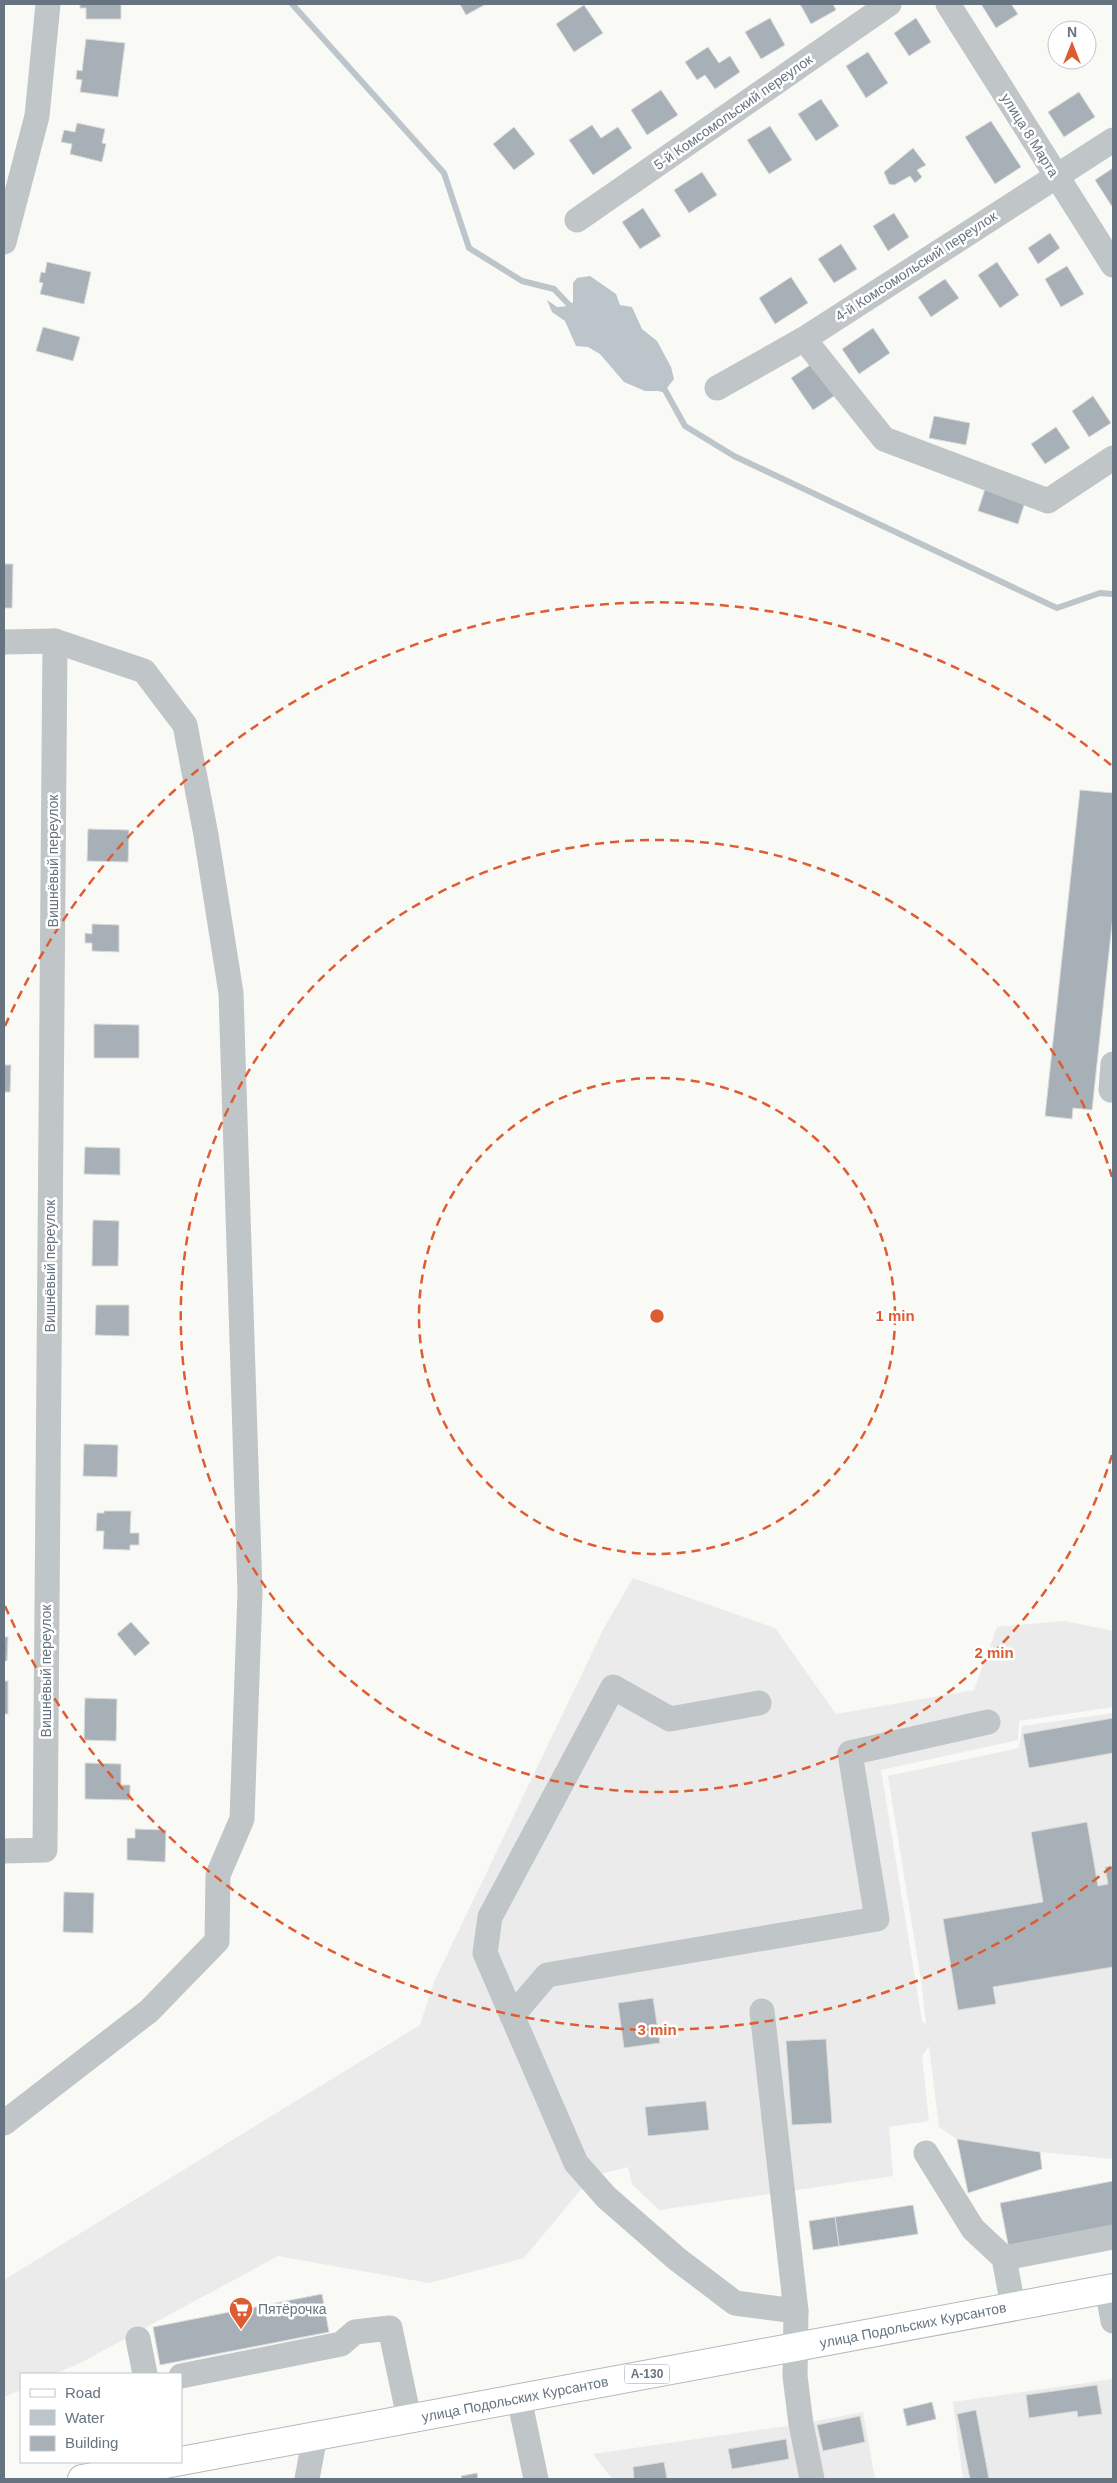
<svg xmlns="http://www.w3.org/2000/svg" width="1117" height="2483" font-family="Helvetica,sans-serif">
	<rect width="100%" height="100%" fill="#f9f9f6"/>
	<!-- built -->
	<g fill="#eaebea">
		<path d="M 633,1578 L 775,1628 L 836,1714 L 974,1690 L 997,1627 L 1065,1621 L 1113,1631 L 1113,1707 L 1019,1721 L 1018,1740 L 881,1770 L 922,2021 L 926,2025 L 922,1987 L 888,1776 L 1019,1748 L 1022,1726 L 1113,1713 L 1113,2159 L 1040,2152 L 957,2139 L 939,2127 L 929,2046 L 922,2056 L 929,2121 L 889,2127 L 893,2176 L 659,2210 L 632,2184 L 628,2167 L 592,2176 L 524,2258 L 429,2283 L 278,2256 L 82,2362 L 55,2374 L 21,2374 L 21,2390 L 4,2397 L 4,2280 L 420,2025 L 434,1982 L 604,1628 Z"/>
		<path d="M 1113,2379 L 1113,2479 L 963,2479 L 953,2402 Z"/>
		<path d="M 863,2412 L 875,2479 L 612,2479 L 593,2454 L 801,2424 Z"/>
	</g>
	<!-- water -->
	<path fill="#bcc5ca" d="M 590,276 L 616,294 L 620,305 L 632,307 L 642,329 L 657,341 L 671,367 L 674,379 L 667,388 L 660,391 L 645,391 L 624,382 L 600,354 L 588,347 L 576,346 L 565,321 L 552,312 L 547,300 L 557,307 L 569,306 L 573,302 L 573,283 L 577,278 Z"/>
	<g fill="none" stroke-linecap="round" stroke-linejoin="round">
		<!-- stream -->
		<g stroke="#bcc5ca" stroke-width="6">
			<path d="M 292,4 L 444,173 L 469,248 L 522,281 L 554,289 L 574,310"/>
			<path d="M 656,387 L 665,390 L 685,426 L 734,456 L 1057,608 L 1100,593 L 1113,594"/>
		</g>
	</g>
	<!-- building -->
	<g fill="#a7b0b6" stroke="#dbdbd9">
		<path d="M 80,4 L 121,4 L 121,19 L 86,19 L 86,8 L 80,8 Z"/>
		<path d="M 460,4 L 486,4 L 466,15 Z"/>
		<path d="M 800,4 L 833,4 L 836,10 L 811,24 Z"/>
		<path d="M 981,4 L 1011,4 L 1018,14 L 996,28 Z"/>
		<path d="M 584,5 L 603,33 L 574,52 L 556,24 Z"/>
		<path d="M 770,18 L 785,45 L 761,59 L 745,32 Z"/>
		<path d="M 916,18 L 931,42 L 909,56 L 894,33 Z"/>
		<path d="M 86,39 L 125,43 L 118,97 L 80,92 L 82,80 L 76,79 L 77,70 L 82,71 Z"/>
		<path d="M 708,47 L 719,63 L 730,56 L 740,72 L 715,89 L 705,75 L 697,80 L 685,62 Z"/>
		<path d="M 868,52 L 888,83 L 866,98 L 846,66 Z"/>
		<path d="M 661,90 L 678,115 L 647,135 L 631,110 Z"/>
		<path d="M 1079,92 L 1095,117 L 1064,137 L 1048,112 Z"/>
		<path d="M 821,99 L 839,126 L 816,141 L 798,114 Z"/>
		<path d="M 991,121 L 1021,167 L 995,184 L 965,137 Z"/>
		<path d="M 77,123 L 105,129 L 102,143 L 106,144 L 102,162 L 70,154 L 72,144 L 61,142 L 64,130 L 75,132 Z"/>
		<path d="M 592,125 L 601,138 L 618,127 L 632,148 L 593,175 L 569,140 Z"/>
		<path d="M 770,126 L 792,160 L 769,174 L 747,140 Z"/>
		<path d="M 514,127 L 535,154 L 514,170 L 493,144 Z"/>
		<path d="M 913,148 L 926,165 L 917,170 L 922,177 L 915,183 L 910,176 L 894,185 L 889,184 L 884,172 Z"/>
		<path d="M 1113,168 L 1113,208 L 1095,180 Z"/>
		<path d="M 702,172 L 717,195 L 689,213 L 674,190 Z"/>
		<path d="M 643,208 L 661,236 L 640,249 L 622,222 Z"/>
		<path d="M 894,213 L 909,237 L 888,251 L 873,226 Z"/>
		<path d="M 1050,233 L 1060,248 L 1038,264 L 1028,248 Z"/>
		<path d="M 841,244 L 857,269 L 834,283 L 818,259 Z"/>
		<path d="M 47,262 L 91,272 L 84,304 L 40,294 L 43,283 L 39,282 L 41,272 L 45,273 Z"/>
		<path d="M 997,262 L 1019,295 L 1000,308 L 978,275 Z"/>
		<path d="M 1067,266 L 1084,294 L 1061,307 L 1045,279 Z"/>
		<path d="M 791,277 L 808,303 L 775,324 L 759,298 Z"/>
		<path d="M 945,279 L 959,298 L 931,317 L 918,297 Z"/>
		<path d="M 43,327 L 80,337 L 73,361 L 36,351 Z"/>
		<path d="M 873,328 L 890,353 L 859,374 L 842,349 Z"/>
		<path d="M 816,361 L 837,394 L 813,410 L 791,378 Z"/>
		<path d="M 1093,396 L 1111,423 L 1089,437 L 1072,411 Z"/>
		<path d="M 934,416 L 970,423 L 966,445 L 929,438 Z"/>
		<path d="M 1056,427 L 1070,448 L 1045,464 L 1031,444 Z"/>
		<path d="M 985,489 L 1025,502 L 1018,524 L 978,511 Z"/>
		<path d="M 4,564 L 13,564 L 12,608 L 4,608 Z"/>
		<path d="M 1080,790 L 1113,793 L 1113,915 L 1092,1110 L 1073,1108 L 1072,1119 L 1045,1116 Z"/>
		<path d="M 88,829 L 129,830 L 128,862 L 87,861 Z"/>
		<path d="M 92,924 L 119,925 L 119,952 L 92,951 L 92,943 L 85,943 L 85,933 L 92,934 Z"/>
		<path d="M 94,1024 L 139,1025 L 139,1058 L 94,1058 Z"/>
		<path d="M 4,1065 L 11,1065 L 10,1092 L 4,1092 Z"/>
		<path d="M 85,1147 L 120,1148 L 120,1175 L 84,1174 Z"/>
		<path d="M 93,1220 L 119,1221 L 118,1266 L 92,1266 Z"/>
		<path d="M 96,1305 L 129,1305 L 129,1336 L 95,1335 Z"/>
		<path d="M 84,1444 L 118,1445 L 117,1477 L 83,1476 Z"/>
		<path d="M 104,1511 L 131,1511 L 130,1533 L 139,1533 L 139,1545 L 130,1545 L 130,1550 L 103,1549 L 104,1531 L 96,1531 L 97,1513 L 104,1513 Z"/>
		<path d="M 131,1622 L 150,1643 L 135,1656 L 117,1634 Z"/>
		<path d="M 4,1637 L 8,1637 L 7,1661 L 4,1661 Z"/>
		<rect x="4" y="1681" width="4" height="33"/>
		<path d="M 85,1698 L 117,1699 L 116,1741 L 84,1740 Z"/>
		<path d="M 1113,1718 L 1113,1753 L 1029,1768 L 1023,1734 Z"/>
		<path d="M 85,1763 L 121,1764 L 121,1785 L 130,1785 L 130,1800 L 85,1799 Z"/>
		<path d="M 1087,1822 L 1098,1886 L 1108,1884 L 1105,1867 L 1113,1866 L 1113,1967 L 993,1987 L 996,2004 L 958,2010 L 943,1919 L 1043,1902 L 1031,1832 Z"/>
		<path d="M 135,1829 L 166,1830 L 165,1862 L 127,1860 L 127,1838 L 135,1838 Z"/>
		<path d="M 64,1892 L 94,1893 L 93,1933 L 63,1932 Z"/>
		<path d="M 653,1998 L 660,2043 L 624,2048 L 618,2003 Z"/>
		<path d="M 826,2039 L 832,2123 L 792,2125 L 786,2041 Z"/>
		<path d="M 706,2101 L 709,2130 L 648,2136 L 645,2107 Z"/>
		<path d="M 957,2139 L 1040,2152 L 1042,2169 L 968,2193 Z"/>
		<path d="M 1113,2181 L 1113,2229 L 1009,2249 L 1000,2203 Z"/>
		<path d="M 913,2205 L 918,2234 L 839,2246 L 835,2217 Z"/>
		<path d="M 835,2217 L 839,2246 L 813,2250 L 809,2221 Z"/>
		<path d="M 322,2294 L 329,2332 L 160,2365 L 153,2327 Z"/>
		<path d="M 1097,2385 L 1102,2414 L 1078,2417 L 1077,2411 L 1029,2418 L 1026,2395 Z"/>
		<path d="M 932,2402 L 936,2419 L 907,2426 L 903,2409 Z"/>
		<path d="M 976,2410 L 989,2479 L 970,2479 L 957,2414 Z"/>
		<path d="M 860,2416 L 865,2442 L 823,2451 L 817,2425 Z"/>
		<path d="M 786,2439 L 789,2459 L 732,2469 L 728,2449 Z"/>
		<path d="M 664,2462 L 667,2479 L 634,2479 L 633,2467 Z"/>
		<path d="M 477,2473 L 478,2479 L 462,2479 L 461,2476 Z"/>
	</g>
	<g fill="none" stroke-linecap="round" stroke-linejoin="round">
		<defs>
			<g id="major">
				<path d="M 181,2461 L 1113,2288"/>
				<path d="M 82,2479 L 176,2462"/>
			</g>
		</defs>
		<!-- major casing -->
		<use href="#major" stroke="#b4b9bd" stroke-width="30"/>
		<!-- minor -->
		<g stroke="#c0c5c8" stroke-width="25">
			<path d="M 948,4 L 1113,265"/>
			<path d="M 577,220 L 889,4"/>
			<path d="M 4,242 L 37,116 L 48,4"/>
			<path d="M 804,339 L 884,439 L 1048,501 L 1113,458"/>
			<path d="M 717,388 L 804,339 L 1113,140"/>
			<path d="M 4,642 L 55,641 L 144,671 L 185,725 L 206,835 L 231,993 L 250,1592 L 242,1819 L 218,1875 L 217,1941 L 149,2011 L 4,2123"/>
			<path d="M 1111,1090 L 1113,1064"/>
			<path d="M 759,1703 L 670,1719 L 613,1687 L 490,1917 L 485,1953 L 576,2163 L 606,2197 L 677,2259 L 735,2303 L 796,2311 L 795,2376 L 801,2424 L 812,2479"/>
			<path d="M 4,1851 L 45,1850 L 55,641"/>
			<path d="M 762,2011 L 796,2311"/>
			<path d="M 512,2016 L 547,1975 L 877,1919 L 850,1753 L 988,1722"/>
			<path d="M 926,2153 L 973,2229 L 1004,2258 L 1013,2306"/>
			<path d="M 1004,2258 L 1113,2237"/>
			<path d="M 1107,2289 L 1113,2321"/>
			<path d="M 138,2339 L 145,2374"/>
			<path d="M 181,2376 L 341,2344 L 355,2332 L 390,2328 L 409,2418"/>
			<path d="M 519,2398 L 536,2479"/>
			<path d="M 307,2479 L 315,2436"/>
		</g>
		<!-- major -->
		<use href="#major" stroke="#fff" stroke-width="28"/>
	</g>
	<!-- distance rings -->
	<g fill="none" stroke="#de5c31" stroke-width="2.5" stroke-dasharray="9 6">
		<circle cx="657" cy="1316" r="238"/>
		<path d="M1112 1455A476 476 0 1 1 1112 1177"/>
		<path d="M1111 1867A714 714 0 0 1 5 1606M5 1026A714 714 0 0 1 1111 765"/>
	</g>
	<!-- icons -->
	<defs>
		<symbol id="supermarket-pin" viewBox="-11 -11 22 30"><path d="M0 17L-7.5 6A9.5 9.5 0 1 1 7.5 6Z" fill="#de5c31" stroke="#fff"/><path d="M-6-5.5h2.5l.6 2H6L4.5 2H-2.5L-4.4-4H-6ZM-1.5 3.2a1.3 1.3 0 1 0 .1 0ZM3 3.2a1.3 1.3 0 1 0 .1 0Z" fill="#fff"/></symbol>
	</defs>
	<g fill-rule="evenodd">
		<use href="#supermarket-pin" x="227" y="2295" width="28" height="38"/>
	</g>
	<g text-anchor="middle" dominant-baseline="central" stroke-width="5" stroke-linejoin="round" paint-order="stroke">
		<!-- shield labels -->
		<rect fill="#fff" stroke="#939ea6" stroke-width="1" x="624.5" y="2364.5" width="45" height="19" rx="4"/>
		<g font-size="12" font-weight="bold" fill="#657480">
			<text x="647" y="2374">А-130</text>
		</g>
		<!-- street labels -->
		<g font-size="14" fill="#657480" stroke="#fff">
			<text transform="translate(733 112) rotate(-35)">5-й Комсомольский переулок</text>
			<text transform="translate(1030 135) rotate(58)">улица 8 Марта</text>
			<text transform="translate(916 266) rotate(-33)">4-й Комсомольский переулок</text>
			<text transform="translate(53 861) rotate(-90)">Вишнёвый переулок</text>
			<text transform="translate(50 1266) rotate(-90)">Вишнёвый переулок</text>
			<text transform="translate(46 1671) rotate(-90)">Вишнёвый переулок</text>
			<text transform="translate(913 2325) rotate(-11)">улица Подольских Курсантов</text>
			<text transform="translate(515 2399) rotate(-11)">улица Подольских Курсантов</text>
		</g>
		<!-- poi labels -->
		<g font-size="14" fill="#657480" stroke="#fff" text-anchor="start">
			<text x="258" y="2309">Пятёрочка</text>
		</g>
	</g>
	<circle cx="657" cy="1316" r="8" fill="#de5c31" stroke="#fff" stroke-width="2.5"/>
	<g font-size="15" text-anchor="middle" font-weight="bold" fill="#de5c31" stroke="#fff" stroke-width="5" stroke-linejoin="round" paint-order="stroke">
		<text x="895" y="1321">1 min</text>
		<text x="994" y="1658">2 min</text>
		<text x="657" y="2035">3 min</text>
	</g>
	<!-- border -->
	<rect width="1117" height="2483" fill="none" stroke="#657480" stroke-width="10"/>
	<!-- legend -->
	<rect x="20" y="2373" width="162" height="90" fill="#ffffff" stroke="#c1c7cc"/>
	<rect x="30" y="2389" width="25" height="8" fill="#ffffff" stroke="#c1c7cc"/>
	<text x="65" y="2398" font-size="15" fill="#657480">Road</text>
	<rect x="30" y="2410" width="25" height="15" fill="#bcc5ca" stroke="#c1c7cc"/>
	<text x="65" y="2423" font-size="15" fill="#657480">Water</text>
	<rect x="30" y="2436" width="25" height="15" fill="#a7b0b6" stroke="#c1c7cc"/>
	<text x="65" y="2448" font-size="15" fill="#657480">Building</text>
	<!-- north arrow -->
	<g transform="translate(1072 45)"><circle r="24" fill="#ffffff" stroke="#c1c7cc"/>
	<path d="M0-4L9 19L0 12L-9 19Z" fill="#de5c31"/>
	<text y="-8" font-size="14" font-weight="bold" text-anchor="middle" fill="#657480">N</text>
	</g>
</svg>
